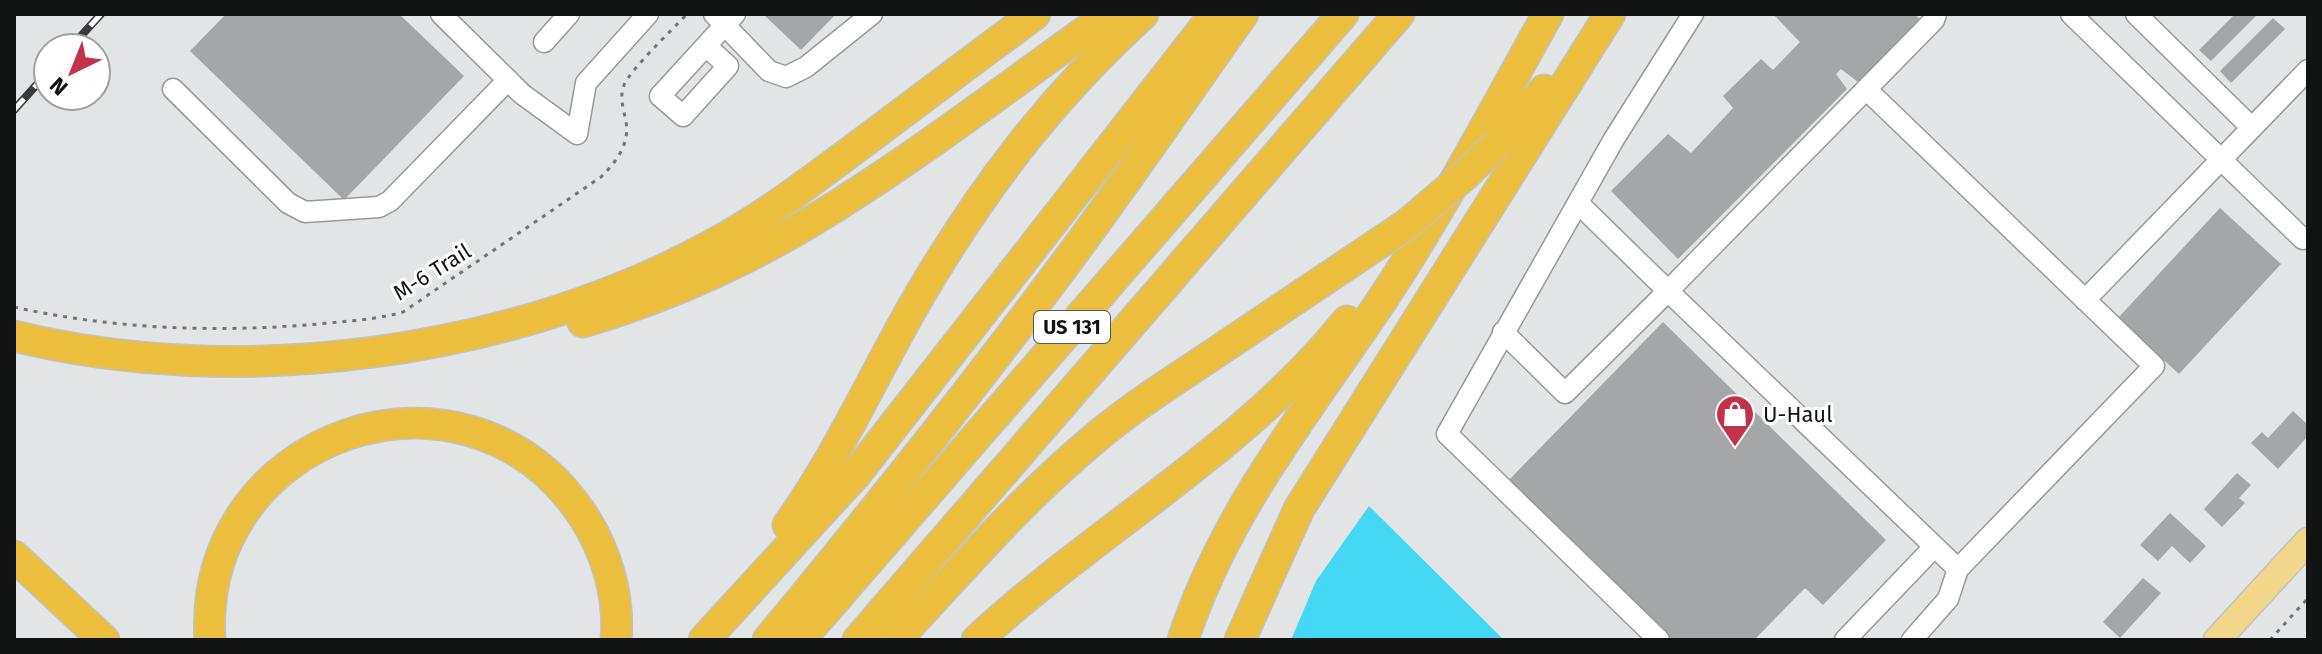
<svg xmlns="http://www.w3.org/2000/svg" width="2322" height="654" font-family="'Fira Sans',sans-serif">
	<rect width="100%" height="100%" fill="#e2e4e6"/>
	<!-- water -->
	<path fill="#43d8f4" d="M 1369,506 L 1504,640 L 1291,640 L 1316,581 Z"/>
	<!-- building -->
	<g fill="#a4a6a8">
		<path d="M 226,14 L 399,14 L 464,76 L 344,200 L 190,51 Z"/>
		<path d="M 763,14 L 836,14 L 801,50 Z"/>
		<path d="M 1773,14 L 1914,14 L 1921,20 L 1858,82 L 1841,69 L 1836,74 L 1847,89 L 1678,259 L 1611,191 L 1668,134 L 1691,153 L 1733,108 L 1723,96 L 1761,59 L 1773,70 L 1800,42 Z"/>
		<path d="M 2235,14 L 2258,14 L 2211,61 L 2199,50 Z"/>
		<path d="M 2273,18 L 2285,29 L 2231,83 L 2220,71 Z"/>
		<path d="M 2220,208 L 2281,264 L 2179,374 L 2118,318 Z"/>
		<path d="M 1663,322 L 1886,540 L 1823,605 L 1805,588 L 1754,640 L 1673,640 L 1509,480 Z"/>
		<path d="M 2293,411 L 2308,425 L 2308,436 L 2278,469 L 2251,443 L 2262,432 L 2268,438 Z"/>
		<path d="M 2237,473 L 2251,485 L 2239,498 L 2245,503 L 2222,527 L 2204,509 Z"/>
		<path d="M 2170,513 L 2206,546 L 2190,563 L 2172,546 L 2158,561 L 2140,545 Z"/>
		<path d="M 2143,578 L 2161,593 L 2120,638 L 2103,622 Z"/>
	</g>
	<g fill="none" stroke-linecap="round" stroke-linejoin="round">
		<defs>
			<g id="minor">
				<path d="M 441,14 L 522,94 L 577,134 L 586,83 L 648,14"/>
				<path d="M 714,14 L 769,71 L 786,77 L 806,67 L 872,14"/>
				<path d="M 2071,14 L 2303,239"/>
				<path d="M 2136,14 L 2251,127"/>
				<path d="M 544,42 L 569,14"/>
				<path d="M 706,46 L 728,66 L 683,116 L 660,96 L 735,14"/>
				<path d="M 173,89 L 288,203 L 305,212 L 379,207 L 390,201 L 508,80"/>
				<path d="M 1866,89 L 2154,366 L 1958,569 L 1668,291 L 1934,20 L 1936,14"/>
				<path d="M 2085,300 L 2308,70"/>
				<path d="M 1503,332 L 1565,393 L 1668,291 L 1578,203"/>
				<path d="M 1659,640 L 1447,434 L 1614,139 L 1693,14"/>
				<path d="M 1845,640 L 1934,547"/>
				<path d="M 1912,640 L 1948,599 L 1958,569"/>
			</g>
			<path id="major" d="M 2217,640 L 2308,541"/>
			<g id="highway">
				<path d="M 1498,143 L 1544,90"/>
				<path d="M 583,322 C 660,299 736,266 805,225 C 911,162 1009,85 1110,14"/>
				<path d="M 14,336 C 238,391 512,355 714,244 C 768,215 816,177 865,141 C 921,99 978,56 1035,14"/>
				<path d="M 788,525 C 839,454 874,374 918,298 C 982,189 1049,100 1143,14"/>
				<path d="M 14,556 L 104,640"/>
				<path d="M 210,640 C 197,433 465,341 582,514 C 606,550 620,596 616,640"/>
				<path d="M 704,640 L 856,474 L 1215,14"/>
				<path d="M 768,640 C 876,510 982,377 1082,241 C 1137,166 1189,90 1243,14"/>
				<path d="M 800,640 L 1343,14"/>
				<path d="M 858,640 L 1399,14"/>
				<path d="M 896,640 C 960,571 1021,500 1093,440 C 1135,404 1182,376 1227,345"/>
				<path d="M 977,640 C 1096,530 1244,449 1347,321"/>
				<path d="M 1183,640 C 1225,511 1310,408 1384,297 C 1444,206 1495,109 1548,14"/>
				<path d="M 1240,640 L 1299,509 L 1610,14"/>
			</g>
		</defs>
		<!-- minor casing -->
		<use href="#minor" stroke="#97999c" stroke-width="23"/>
		<!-- major casing -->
		<use href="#major" stroke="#c1c2c2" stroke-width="29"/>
		<!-- highway casing -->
		<use href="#highway" stroke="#c1c2c2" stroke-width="33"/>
		<!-- path -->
		<g stroke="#737576" stroke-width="3" stroke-dasharray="4 6" stroke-linecap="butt">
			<path d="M 14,307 C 113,329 217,333 318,324 C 347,321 375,320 403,312 L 601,177 C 616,162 630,144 626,122 C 624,110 619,98 624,85 C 631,69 673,29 687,14"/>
			<path d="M 2270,640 L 2308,598"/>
		</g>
		<!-- minor -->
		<use href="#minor" stroke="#fff" stroke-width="20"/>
		<!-- major -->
		<use href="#major" stroke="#f3d88b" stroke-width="26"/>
		<!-- highway -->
		<use href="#highway" stroke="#ebbe3d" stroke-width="30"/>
		<defs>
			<g id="rail">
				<path d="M 70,48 L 101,14"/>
				<path d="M 14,110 L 48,72"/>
			</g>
		</defs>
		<!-- rail casing -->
		<use href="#rail" stroke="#393a3b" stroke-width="8"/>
		<!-- rail -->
		<use href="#rail" stroke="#fff" stroke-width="5" stroke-dasharray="15" stroke-linecap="butt"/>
		<defs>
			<path id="highway-bridge" d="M 1227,345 L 1406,225 L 1465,175 L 1498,143"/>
		</defs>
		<!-- highway-bridge casing -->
		<use href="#highway-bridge" stroke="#c1c2c2" stroke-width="33" stroke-linecap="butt"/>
		<!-- highway-bridge -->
		<use href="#highway-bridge" stroke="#ebbe3d" stroke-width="30"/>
	</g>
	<!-- icons -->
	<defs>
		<symbol id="shop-pin" viewBox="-11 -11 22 30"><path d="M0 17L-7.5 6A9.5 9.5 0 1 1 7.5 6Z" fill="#c23248" stroke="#fff"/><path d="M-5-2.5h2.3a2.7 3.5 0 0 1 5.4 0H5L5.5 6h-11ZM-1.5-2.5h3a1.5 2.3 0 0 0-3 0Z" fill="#fff"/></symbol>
	</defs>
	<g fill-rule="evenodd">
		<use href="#shop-pin" x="1713" y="392" width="44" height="60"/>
	</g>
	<g text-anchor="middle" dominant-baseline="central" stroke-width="6" stroke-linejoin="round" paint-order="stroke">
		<!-- shield labels -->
		<rect fill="#fff" stroke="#595a5a" stroke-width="2" x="1034" y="311" width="76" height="32" rx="6"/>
		<g font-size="20" font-weight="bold" fill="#121313">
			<text x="1072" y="327">US 131</text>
		</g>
		<!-- street labels -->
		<g font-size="22" fill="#121313" stroke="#fff">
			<text transform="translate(432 272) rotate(-32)">M-6 Trail</text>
		</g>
		<!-- poi labels -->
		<g font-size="22" fill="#121313" stroke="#fff" text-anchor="start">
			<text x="1763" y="414">U-Haul</text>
		</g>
	</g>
	<!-- border -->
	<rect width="2322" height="654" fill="none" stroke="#121313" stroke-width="32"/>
	<!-- north arrow -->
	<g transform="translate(72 72) rotate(223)"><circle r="38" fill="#ffffff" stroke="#a0a1a1" stroke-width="2"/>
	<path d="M0-6L14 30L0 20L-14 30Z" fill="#c23248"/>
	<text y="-12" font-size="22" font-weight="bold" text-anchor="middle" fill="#121313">N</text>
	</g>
</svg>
